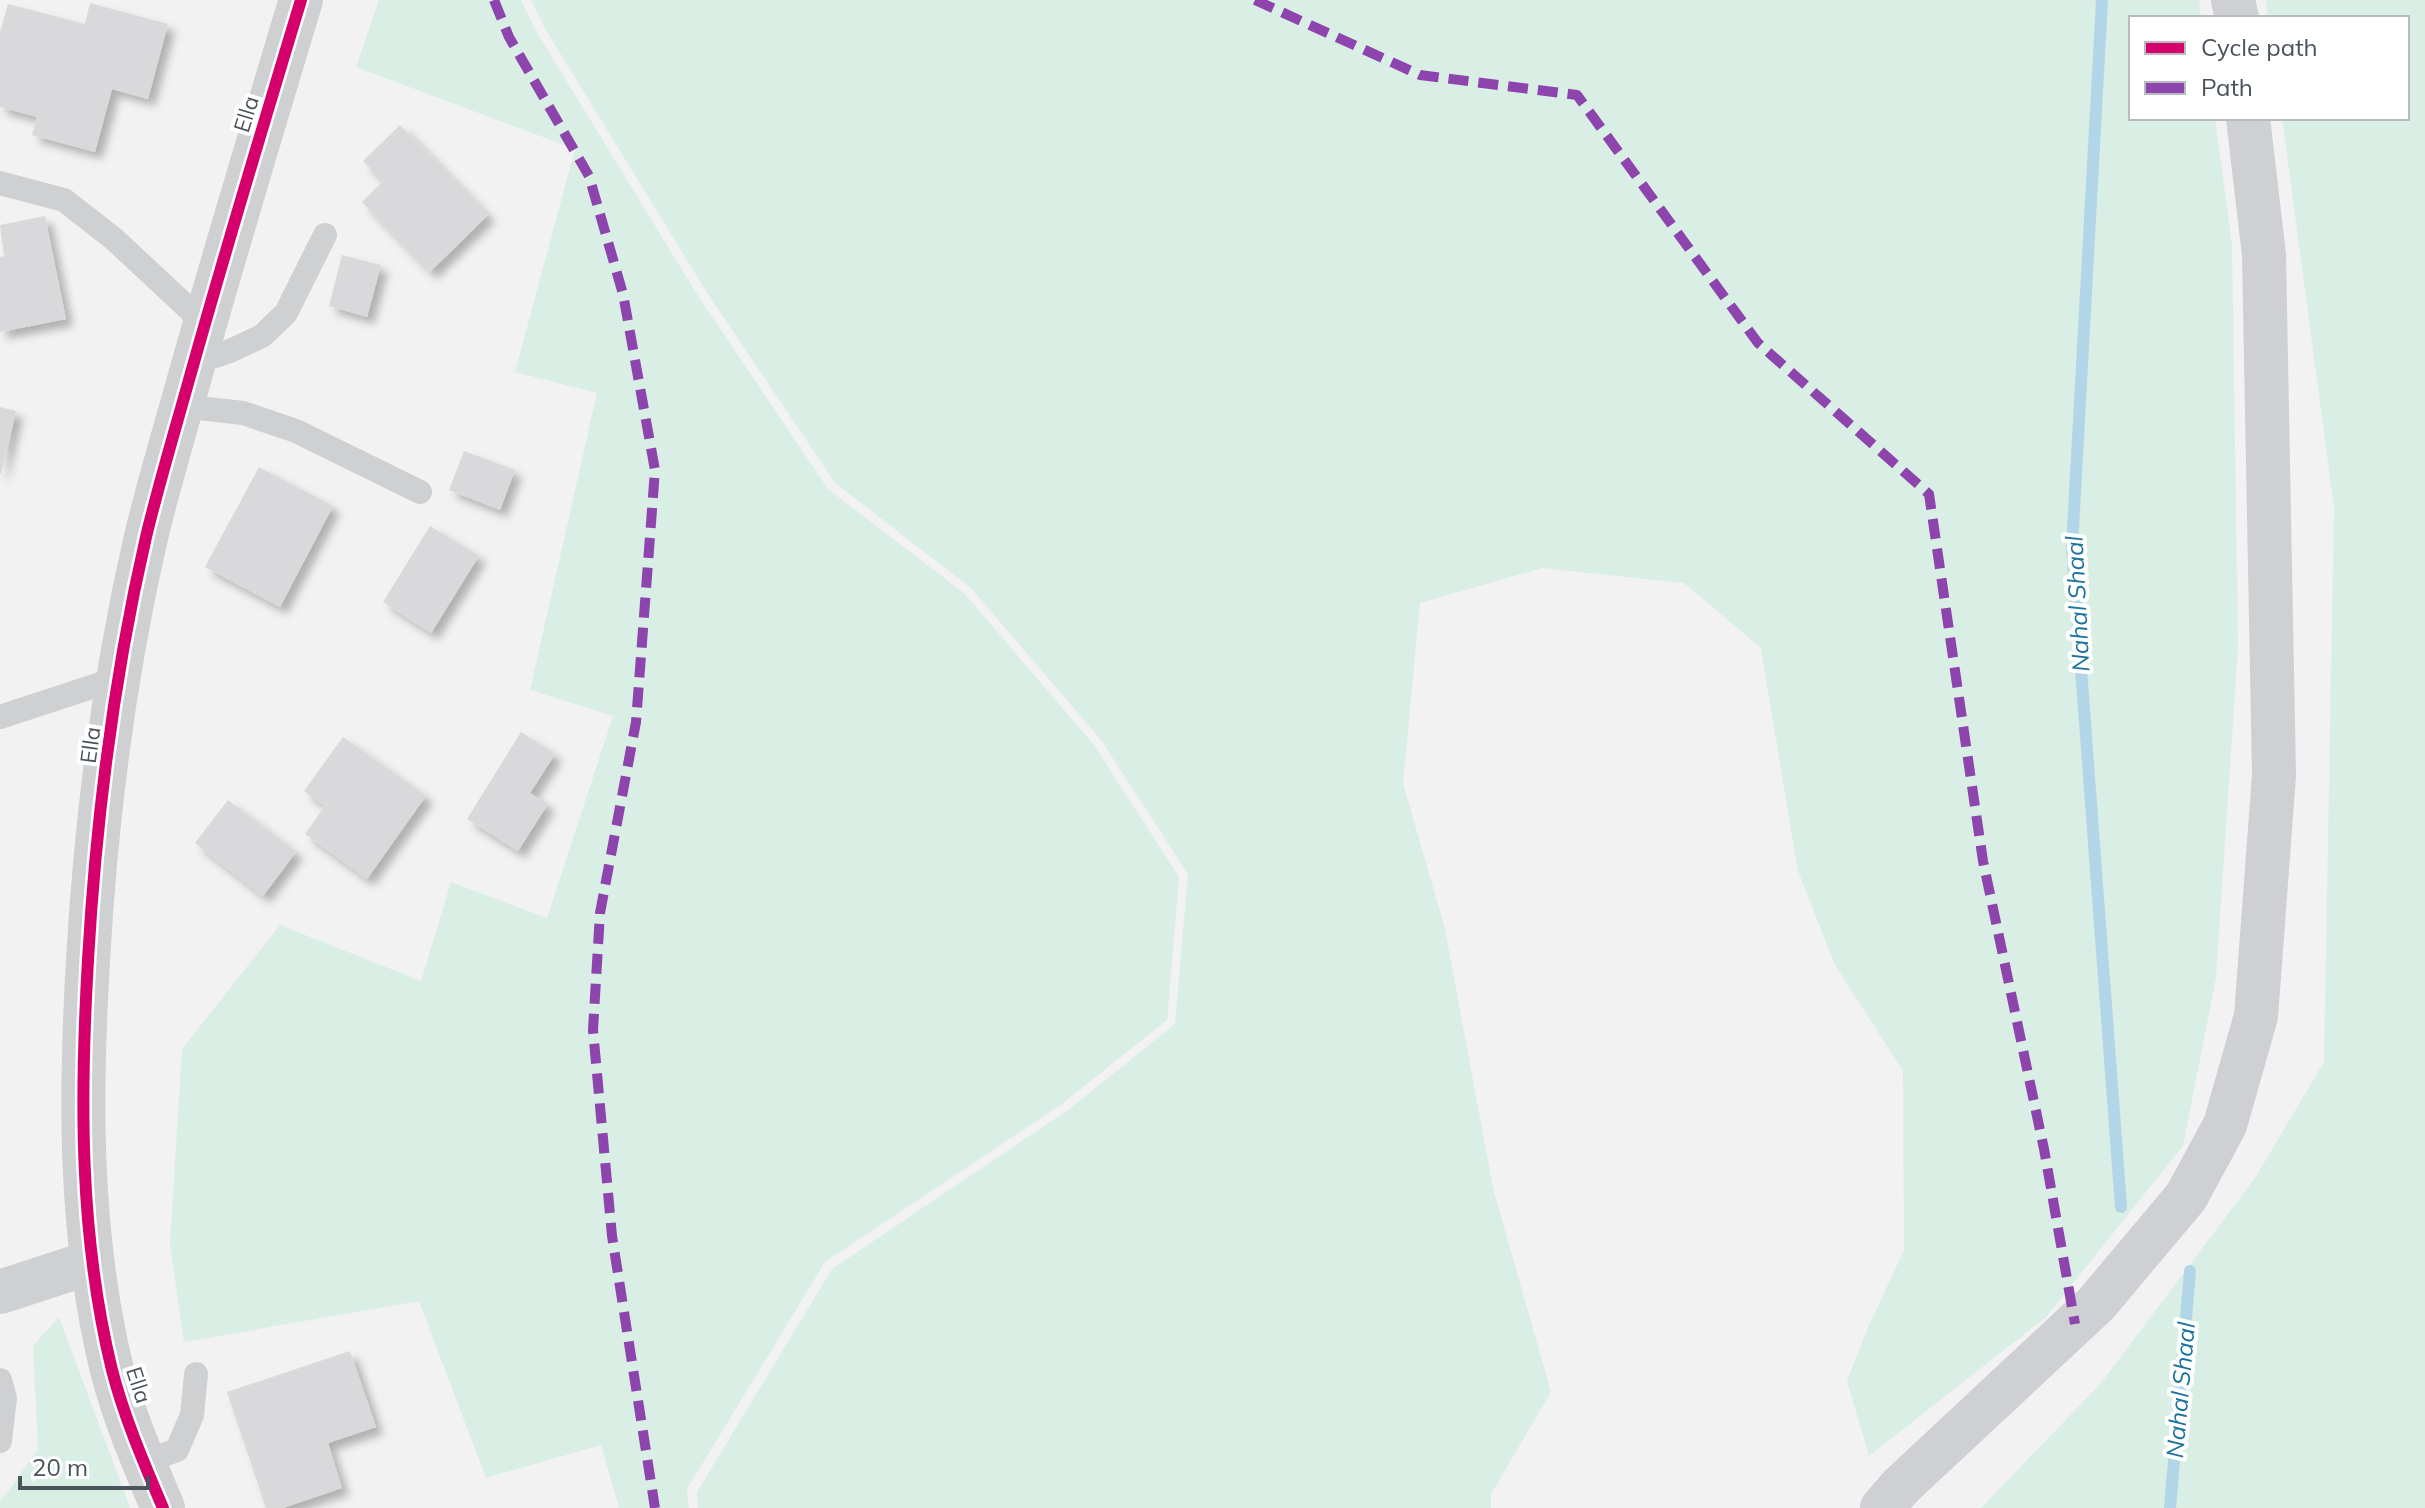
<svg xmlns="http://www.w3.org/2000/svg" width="2425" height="1508" font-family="Mulish,sans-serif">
	<defs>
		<filter id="shadow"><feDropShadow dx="7" dy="7" stdDeviation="4" flood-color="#0004"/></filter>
	</defs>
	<rect width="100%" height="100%" fill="#f2f2f2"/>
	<!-- green -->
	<g fill="#d9eee4">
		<path d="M 379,0 L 521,0 L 536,31 L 698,296 L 828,489 L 965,594 L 1094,745 L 1179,877 L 1167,1020 L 1063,1103 L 825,1262 L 687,1489 L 689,1508 L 619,1508 L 601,1445 L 486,1478 L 419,1301 L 184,1342 L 170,1244 L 182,1049 L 280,925 L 421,981 L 451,882 L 547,918 L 613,716 L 530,690 L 597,393 L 515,372 L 575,149 L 356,67 Z"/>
		<path d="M 531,0 L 2199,0 L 2201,18 L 2131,18 L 2131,118 L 2215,118 L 2232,244 L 2238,648 L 2216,978 L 2183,1146 L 2046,1317 L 1869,1456 L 1847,1381 L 1866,1332 L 1904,1250 L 1903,1071 L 1835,965 L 1798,871 L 1761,648 L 1684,583 L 1542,568 L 1420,603 L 1403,783 L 1445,929 L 1493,1188 L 1551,1392 L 1491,1494 L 1491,1508 L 698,1508 L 697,1492 L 832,1269 L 1068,1110 L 1175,1024 L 1188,874 L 1101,740 L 971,588 L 835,483 L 706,291 L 544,27 Z"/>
		<path d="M 2266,0 L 2425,0 L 2425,1508 L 1981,1508 L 2101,1383 L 2255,1178 L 2324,1062 L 2334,508 L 2282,118 L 2407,118 L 2407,18 L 2268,18 Z"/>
		<path d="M 59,1317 L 130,1508 L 0,1508 L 0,1500 L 8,1492 L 38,1449 L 33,1346 Z"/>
	</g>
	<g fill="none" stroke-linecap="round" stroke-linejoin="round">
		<!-- stream -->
		<g stroke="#b2d6e8" stroke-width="12">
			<path d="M 2102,0 L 2072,548 L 2121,1207"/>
			<path d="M 2170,1508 L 2190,1271"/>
		</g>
	</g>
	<!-- building -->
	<g fill="#d9d9db" filter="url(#shadow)">
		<path d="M 90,3 L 168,24 L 148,99 L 112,89 L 95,152 L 32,135 L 37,117 L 0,107 L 0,32 L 8,4 L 85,24 Z"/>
		<path d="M 400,125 L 488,215 L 430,272 L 362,202 L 383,181 L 363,161 Z"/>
		<path d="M 45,216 L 66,319 L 0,332 L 0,257 L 4,256 L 0,225 Z"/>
		<path d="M 342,255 L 381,265 L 367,317 L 329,306 Z"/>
		<path d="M 0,407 L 16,411 L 1,474 L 0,474 Z"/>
		<path d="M 464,451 L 515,470 L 500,510 L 449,490 Z"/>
		<path d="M 259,467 L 333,506 L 280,607 L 205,567 Z"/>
		<path d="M 430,526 L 479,556 L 431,633 L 383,602 Z"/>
		<path d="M 521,732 L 555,754 L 530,793 L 548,804 L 518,851 L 467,819 Z"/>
		<path d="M 343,737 L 426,796 L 367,879 L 305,834 L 325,806 L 304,791 Z"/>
		<path d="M 228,800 L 296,852 L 263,896 L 195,843 Z"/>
		<path d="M 350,1351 L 376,1427 L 328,1443 L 342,1488 L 283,1508 L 266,1508 L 227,1392 Z"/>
	</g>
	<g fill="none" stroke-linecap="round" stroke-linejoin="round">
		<!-- lane -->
		<g stroke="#ced0d2" stroke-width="24">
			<path d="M 0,183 L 64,200 L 114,239 L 204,323"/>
			<path d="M 193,363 L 230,351 L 262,336 L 286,313 L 325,235"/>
			<path d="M 181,406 L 243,413 L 296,431 L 420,492"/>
			<path d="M 0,717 L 119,678"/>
			<path d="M 0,1380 L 5,1398 L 0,1441"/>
			<path d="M 144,1462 L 177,1450 L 192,1415 L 196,1374"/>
		</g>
		<!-- street -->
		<g stroke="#ced0d2" stroke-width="44">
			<path d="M 0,1292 L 92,1262"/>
			<path d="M 163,1508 C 144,1463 124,1417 112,1370 C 79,1235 80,1097 88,960 C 96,819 114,676 146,537 C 158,487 173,437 187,387 C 223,258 262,129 301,0"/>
		</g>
		<!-- secondary -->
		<g stroke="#ced0d3" stroke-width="44">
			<path d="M 2233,0 L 2237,18"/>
			<path d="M 1882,1508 L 1901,1486 L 2096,1304 L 2186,1197 L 2225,1125 L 2256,1016 L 2274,775 L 2264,255 L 2248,118"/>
		</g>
		<!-- quiet -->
		<g stroke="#8e44ad" stroke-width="10" stroke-dasharray="20 10" stroke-linecap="butt">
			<path d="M 494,0 L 509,37 L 589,176 L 623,294 L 655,470 L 636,722 L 600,913 L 593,1030 L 612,1236 L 655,1508"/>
			<path d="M 1255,0 L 1420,75 L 1577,95 L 1758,343 L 1929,494 L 1983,861 L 2044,1149 L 2075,1324"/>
		</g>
		<defs>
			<path id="cycleway" d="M 163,1508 C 144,1463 124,1417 112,1370 C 79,1235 80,1097 88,960 C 96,819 114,676 146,537 C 158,487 173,437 187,387 C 223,258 262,129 301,0"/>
		</defs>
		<!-- cycleway casing -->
		<use href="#cycleway" stroke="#fff" stroke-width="17"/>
		<!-- cycleway -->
		<use href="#cycleway" stroke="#d6006c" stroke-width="12"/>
	</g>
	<g text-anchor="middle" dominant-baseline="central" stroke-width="8" stroke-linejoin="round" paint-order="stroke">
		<!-- street labels -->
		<g font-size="22" fill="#4a525c" stroke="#fff">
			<text transform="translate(246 114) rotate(-73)">Ella</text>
			<text transform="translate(90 745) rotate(-82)">Ella</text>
			<text transform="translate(139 1385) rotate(72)">Ella</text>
		</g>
		<!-- water labels -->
		<g font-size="24" font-style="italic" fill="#1c739d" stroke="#fff">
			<text transform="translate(2077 604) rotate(-93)">Nahal Shaal</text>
			<text transform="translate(2180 1390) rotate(-85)">Nahal Shaal</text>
		</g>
	</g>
	<!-- legend -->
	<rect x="2129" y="16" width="280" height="104" fill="#ffffff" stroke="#b7babe" stroke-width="2"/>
	<rect x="2145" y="42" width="40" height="12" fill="#d6006c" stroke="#b7babe" stroke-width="2"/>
	<text x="2201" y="56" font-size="24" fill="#4a525c">Cycle path</text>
	<rect x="2145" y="82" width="40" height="12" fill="#8e44ad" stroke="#b7babe" stroke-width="2"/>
	<text x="2201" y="96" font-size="24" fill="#4a525c">Path</text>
	<!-- scale -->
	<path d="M20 1476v12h128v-12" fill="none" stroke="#4a525c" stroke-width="4"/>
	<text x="32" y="1476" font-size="24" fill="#4a525c" stroke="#ffffff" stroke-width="6" paint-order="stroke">20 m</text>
</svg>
